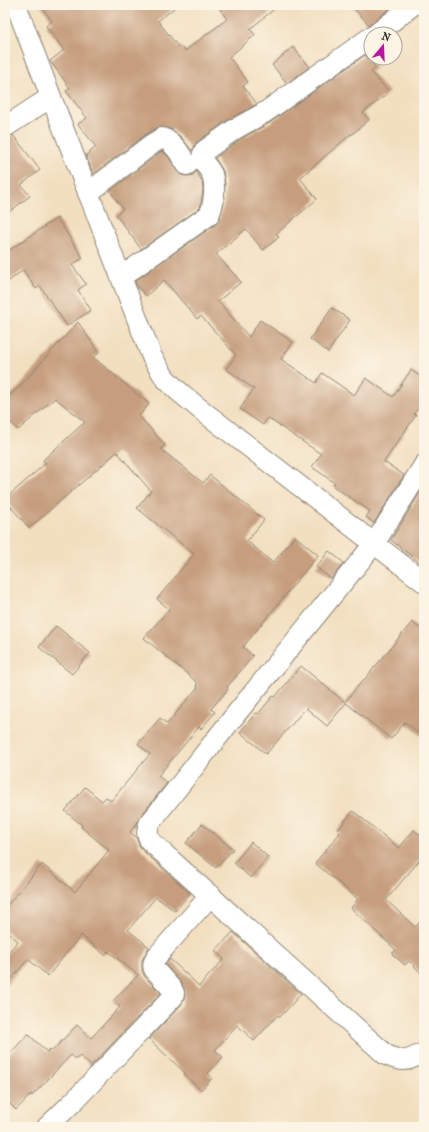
<svg xmlns="http://www.w3.org/2000/svg" width="429" height="1132" font-family="'IM FELL French Canon',serif">
	<rect width="100%" height="100%" fill="#fcf5e5"/>
	<filter id="ink" filterUnits="userSpaceOnUse"><feTurbulence type="fractalNoise" baseFrequency=".025" numOctaves="2"/><feDisplacementMap in="SourceGraphic" scale="8" xChannelSelector="R" yChannelSelector="G"/><feConvolveMatrix kernelMatrix="1 2 1 2 8 2 1 2 1" color-interpolation-filters="sRGB"/></filter>
	<filter id="wash" filterUnits="userSpaceOnUse"><feTurbulence type="fractalNoise" baseFrequency=".012" numOctaves="4" result="noise"/><feDisplacementMap in="SourceGraphic" scale="16" xChannelSelector="R" yChannelSelector="G"/><feGaussianBlur stdDeviation="0.9" result="paint"/><feColorMatrix in="noise" values="0 0 0 0 0 0 0 0 0 0 0 0 0 0 0 0 0 1.4 0 .05"/><feComposite in="paint" operator="in"/></filter>
	<g filter="url(#wash)">
		<rect width="100%" height="100%" fill="#f2dfc0"/>
		<g id="blocks">
			<!-- building -->
			<g fill="#c69e7e">
				<path d="M 40,5 L 178,5 L 158,21 L 179,48 L 181,46 L 185,51 L 227,19 L 217,5 L 279,5 L 250,29 L 255,35 L 229,57 L 248,82 L 243,86 L 257,104 L 228,120 L 197,142 L 192,151 L 182,138 L 173,130 L 162,127 L 156,128 L 145,135 L 93,174 L 86,155 L 96,147 L 78,124 L 87,118 L 66,91 L 70,88 L 50,61 L 64,50 L 46,26 L 52,21 Z"/>
				<path d="M 351,5 L 394,5 L 369,25 Z"/>
				<path d="M 293,47 L 310,67 L 287,83 L 272,65 Z"/>
				<path d="M 365,55 L 376,68 L 371,72 L 389,92 L 363,113 L 369,120 L 351,135 L 351,134 L 300,178 L 317,199 L 276,234 L 279,237 L 263,250 L 246,229 L 216,254 L 241,282 L 218,301 L 249,337 L 260,320 L 293,342 L 281,359 L 316,383 L 322,373 L 354,395 L 366,378 L 393,397 L 411,370 L 424,379 L 424,400 L 414,414 L 416,415 L 384,462 L 404,475 L 374,523 L 366,517 L 370,511 L 333,486 L 335,483 L 312,467 L 321,454 L 268,418 L 263,425 L 240,409 L 254,389 L 226,369 L 236,355 L 201,316 L 197,319 L 164,280 L 146,296 L 137,286 L 135,281 L 216,224 L 219,220 L 224,203 L 225,184 L 223,171 L 215,158 L 241,139 L 271,122 Z"/>
				<path d="M 13,135 L 40,170 L 21,185 L 30,196 L 5,215 L 5,138 Z"/>
				<path d="M 162,151 L 168,156 L 177,171 L 181,175 L 188,176 L 193,175 L 196,171 L 202,181 L 203,190 L 201,203 L 200,208 L 141,249 L 116,215 L 123,209 L 110,191 Z"/>
				<path d="M 57,218 L 83,258 L 72,265 L 86,284 L 78,290 L 91,310 L 67,326 L 40,286 L 36,289 L 23,270 L 5,284 L 5,253 Z"/>
				<path d="M 332,308 L 350,320 L 328,352 L 310,339 Z"/>
				<path d="M 78,322 L 99,353 L 93,357 L 149,404 L 139,416 L 165,445 L 161,449 L 203,483 L 210,475 L 264,520 L 247,541 L 273,563 L 295,536 L 318,555 L 243,647 L 253,656 L 227,687 L 228,689 L 211,709 L 215,712 L 201,729 L 199,727 L 158,776 L 167,783 L 140,817 L 137,823 L 130,832 L 136,837 L 139,845 L 142,850 L 190,893 L 175,911 L 156,897 L 128,930 L 149,947 L 142,960 L 142,971 L 145,977 L 161,993 L 91,1066 L 80,1056 L 76,1059 L 71,1055 L 32,1096 L 31,1094 L 16,1110 L 5,1099 L 5,1059 L 28,1034 L 47,1052 L 50,1049 L 52,1051 L 77,1025 L 91,1038 L 120,1007 L 113,1001 L 138,975 L 108,951 L 105,955 L 81,935 L 48,976 L 28,959 L 5,987 L 5,956 L 18,941 L 5,930 L 5,908 L 42,864 L 75,892 L 109,850 L 81,827 L 82,825 L 65,811 L 85,787 L 102,801 L 106,797 L 111,801 L 150,754 L 138,744 L 160,718 L 167,724 L 198,687 L 196,685 L 198,683 L 144,638 L 169,609 L 157,599 L 194,554 L 137,508 L 151,491 L 117,452 L 29,528 L 5,500 L 5,499 L 46,463 L 43,460 L 85,422 L 55,398 L 18,430 L 5,416 L 5,400 L 19,387 Z"/>
				<path d="M 423,488 L 424,489 L 424,566 L 391,540 Z"/>
				<path d="M 329,551 L 344,563 L 331,579 L 316,567 Z"/>
				<path d="M 412,622 L 424,631 L 424,738 L 405,722 L 391,739 L 345,702 L 363,680 L 364,680 Z"/>
				<path d="M 56,626 L 90,653 L 72,674 L 39,647 Z"/>
				<path d="M 301,666 L 346,703 L 327,726 L 306,708 L 266,754 L 240,732 L 256,713 L 258,714 L 273,696 L 275,697 Z"/>
				<path d="M 353,811 L 399,848 L 414,830 L 424,838 L 424,855 L 386,900 L 415,927 L 424,918 L 424,976 L 409,961 L 405,965 L 392,954 L 396,950 L 351,908 L 358,899 L 315,863 L 340,833 L 337,831 Z"/>
				<path d="M 202,824 L 233,849 L 216,868 L 186,843 Z"/>
				<path d="M 251,842 L 268,857 L 251,878 L 234,863 Z"/>
				<path d="M 233,932 L 301,994 L 280,1017 L 278,1015 L 254,1041 L 237,1025 L 215,1050 L 223,1057 L 208,1073 L 212,1078 L 201,1090 L 184,1074 L 185,1073 L 149,1039 L 181,1005 L 185,996 L 184,988 L 182,984 L 165,964 L 170,959 L 199,986 L 224,959 L 215,951 Z"/>
			</g>
		</g>
	</g>
	<g filter="url(#ink)">
		<use href="#blocks" fill-opacity="0" stroke="#8e8576" stroke-width="1"/>
		<g fill="none" stroke-linecap="round" stroke-linejoin="round">
			<defs>
				<g id="street">
					<path d="M 16,5 L 51,97 L 152,357 L 165,378 L 177,390 L 200,409 L 424,582"/>
					<path d="M 376,34 L 413,5"/>
					<path d="M 5,127 L 51,97"/>
					<path d="M 88,193 L 152,144 L 162,138 C 174,142 181,155 187,165"/>
					<path d="M 121,277 L 209,215 C 214,205 216,186 212,174 C 208,166 199,161 204,151 L 235,129 L 264,113 L 371,37"/>
					<path d="M 424,465 L 374,544 L 236,714 L 149,824 L 147,833 L 150,841 L 386,1055 C 405,1063 406,1061 424,1053"/>
					<path d="M 47,1127 L 74,1101 L 173,997 L 174,993 L 172,989 L 154,969 C 152,964 154,961 157,956 L 211,895"/>
				</g>
			</defs>
			<!-- street casing -->
			<use href="#street" stroke="#8e8576" stroke-width="22"/>
			<!-- street -->
			<use href="#street" stroke="#fff" stroke-width="20"/>
		</g>
	</g>
	<!-- margin -->
	<rect width="429" height="1132" fill="none" stroke="#fcf5e5" stroke-width="20"/>
	<!-- north arrow -->
	<g transform="translate(383 46) rotate(19)"><circle r="19" fill="#fcf5e5" stroke="#a8a49b"/>
	<path d="M0-3L7 15L0 10L-7 15Z" fill="#b5179e"/>
	<text y="-6" font-size="11" font-weight="bold" text-anchor="middle" fill="#2b2b2b">N</text>
	</g>
</svg>
